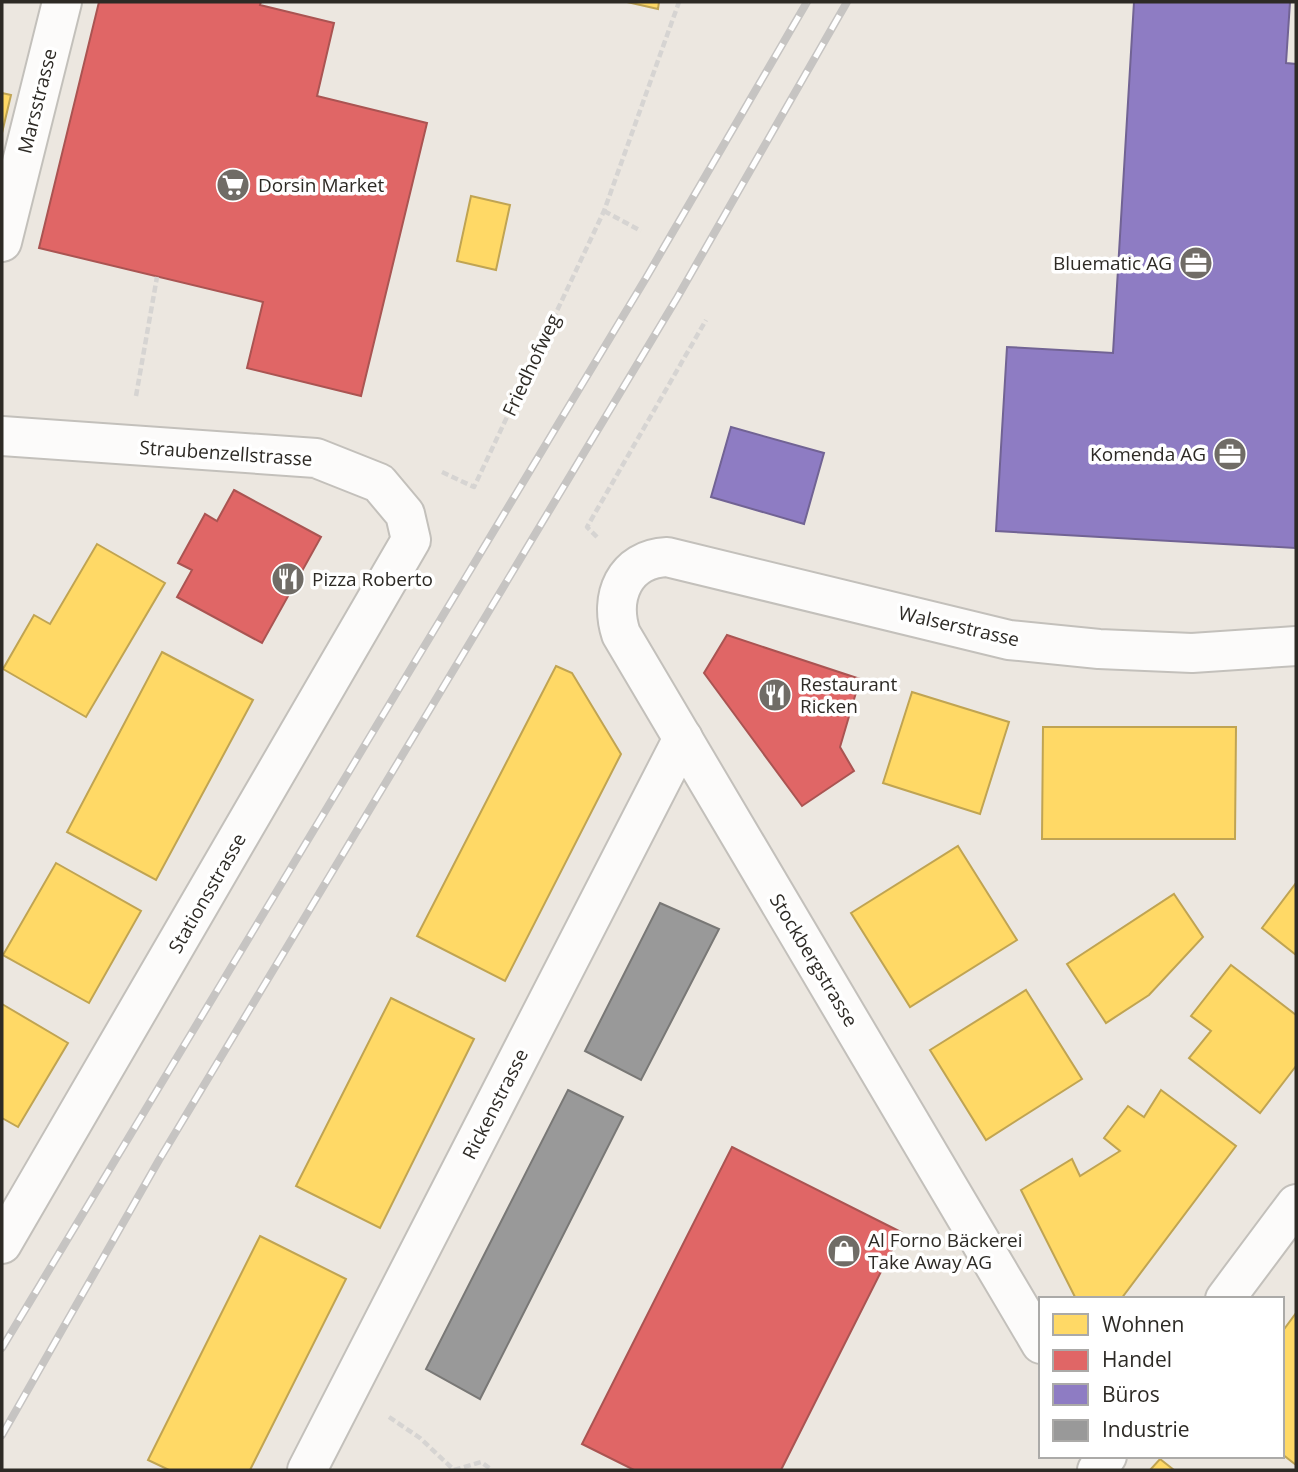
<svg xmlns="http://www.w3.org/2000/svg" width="1298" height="1472" font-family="'Open Sans',sans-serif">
	<rect width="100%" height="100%" fill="#ece7e0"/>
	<!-- homes -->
	<g fill="#ffd966" stroke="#c0a452" stroke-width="2">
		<path d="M 627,2 L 659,2 L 658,9 Z"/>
		<path d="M 2,93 L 11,95 L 2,133 Z"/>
		<path d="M 471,196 L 510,205 L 496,270 L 457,261 Z"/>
		<path d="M 97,544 L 165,583 L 86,717 L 3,669 L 34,615 L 50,624 Z"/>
		<path d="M 162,652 L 253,700 L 156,880 L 67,832 Z"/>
		<path d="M 556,666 L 572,673 L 621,754 L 505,981 L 417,936 Z"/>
		<path d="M 912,692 L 1009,722 L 980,814 L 883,783 Z"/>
		<path d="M 1043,727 L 1236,727 L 1235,839 L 1042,839 Z"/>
		<path d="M 958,846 L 1017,940 L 910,1007 L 851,913 Z"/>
		<path d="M 56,863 L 141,911 L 89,1003 L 3,955 Z"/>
		<path d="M 1296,883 L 1296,955 L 1262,928 Z"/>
		<path d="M 1174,894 L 1203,937 L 1149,995 L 1106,1023 L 1067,964 Z"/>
		<path d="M 1231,965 L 1296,1015 L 1296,1066 L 1260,1113 L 1189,1058 L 1211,1031 L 1191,1016 Z"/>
		<path d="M 1026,990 L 1082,1079 L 986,1140 L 930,1050 Z"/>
		<path d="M 391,998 L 474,1039 L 380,1228 L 296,1186 Z"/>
		<path d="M 2,1004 L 68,1043 L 18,1127 L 2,1118 Z"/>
		<path d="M 1161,1090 L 1236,1146 L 1121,1299 L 1076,1299 L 1021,1190 L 1072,1159 L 1080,1176 L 1120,1151 L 1104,1138 L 1128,1106 L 1144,1117 Z"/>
		<path d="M 260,1236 L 346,1279 L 250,1470 L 169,1470 L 148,1460 Z"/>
		<path d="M 1296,1313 L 1296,1465 L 1282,1454 L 1282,1332 Z"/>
		<path d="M 1160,1459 L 1174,1470 L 1150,1470 Z"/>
	</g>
	<!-- shops -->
	<g fill="#e06666" stroke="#aa5452" stroke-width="2">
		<path d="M 99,2 L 261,2 L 260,5 L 334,23 L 317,96 L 427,123 L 361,396 L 247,368 L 263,302 L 39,248 Z"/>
		<path d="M 234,490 L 321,537 L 262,643 L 177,597 L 192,570 L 178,563 L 205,514 L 217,521 Z"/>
		<path d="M 727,635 L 860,679 L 840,747 L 854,771 L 802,806 L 704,673 Z"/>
		<path d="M 732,1147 L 901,1232 L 781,1470 L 634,1470 L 582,1444 Z"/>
	</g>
	<!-- offices -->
	<g fill="#8e7cc3" stroke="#716394" stroke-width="2">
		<path d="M 1134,2 L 1290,2 L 1286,63 L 1296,64 L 1295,548 L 996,531 L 1007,347 L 1113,353 Z"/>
		<path d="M 731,427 L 824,453 L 804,524 L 711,497 Z"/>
	</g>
	<!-- industry -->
	<g fill="#999" stroke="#797876" stroke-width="2">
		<path d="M 660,903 L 719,929 L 641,1080 L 585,1051 Z"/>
		<path d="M 568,1090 L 623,1117 L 480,1399 L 426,1369 Z"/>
	</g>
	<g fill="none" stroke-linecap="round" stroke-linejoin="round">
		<defs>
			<g id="street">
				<path d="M 2,242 L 62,2"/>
				<path d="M 2,436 L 316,458 L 379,483 L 405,514 L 411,540 L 2,1244"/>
				<path d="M 1225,1299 L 1296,1204"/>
				<path d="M 1041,1344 L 621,634 C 609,597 624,559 667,557 L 1009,640 L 1099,649 L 1192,653 L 1296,646"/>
				<path d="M 307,1470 L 683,738"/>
				<path d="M 1097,1470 L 1107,1456"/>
			</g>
		</defs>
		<!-- street casing -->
		<use href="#street" stroke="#c3c0bb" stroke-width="42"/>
		<!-- path -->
		<g stroke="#d6d4d2" stroke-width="4.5" stroke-dasharray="7 3.5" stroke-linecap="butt">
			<path d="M 604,211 L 641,231"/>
			<path d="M 136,396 L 157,277"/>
			<path d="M 442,472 L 474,487 L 604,211 L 679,2"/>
			<path d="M 597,537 L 587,527 L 706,320"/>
			<path d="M 389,1417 L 420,1438 L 454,1470 L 481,1462 L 492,1470"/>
		</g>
		<!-- street -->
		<use href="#street" stroke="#fcfbfa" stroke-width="38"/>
		<defs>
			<g id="rail">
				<path d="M 2,1348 L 646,278 L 807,2"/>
				<path d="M 2,1435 L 159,1160 L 677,298 L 847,2"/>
			</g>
		</defs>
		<!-- rail casing -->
		<use href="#rail" stroke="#c6c4c2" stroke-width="8"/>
		<!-- rail -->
		<use href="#rail" stroke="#fff" stroke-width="5" stroke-dasharray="16" stroke-linecap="butt"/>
	</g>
	<!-- icons -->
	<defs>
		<symbol id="supermarket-disc" viewBox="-11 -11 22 22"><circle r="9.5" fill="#706c66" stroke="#fff"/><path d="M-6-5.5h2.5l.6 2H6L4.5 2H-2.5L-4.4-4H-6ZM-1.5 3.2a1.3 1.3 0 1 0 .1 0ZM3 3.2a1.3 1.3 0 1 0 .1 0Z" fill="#fff"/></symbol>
		<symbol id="office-disc" viewBox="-11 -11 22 22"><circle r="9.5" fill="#706c66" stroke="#fff"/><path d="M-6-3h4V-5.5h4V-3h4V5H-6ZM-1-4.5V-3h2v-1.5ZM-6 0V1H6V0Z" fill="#fff"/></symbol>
		<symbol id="restaurant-disc" viewBox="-11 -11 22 22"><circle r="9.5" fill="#706c66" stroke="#fff"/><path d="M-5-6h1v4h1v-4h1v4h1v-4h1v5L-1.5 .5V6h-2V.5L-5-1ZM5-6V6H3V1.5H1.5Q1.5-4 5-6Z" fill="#fff"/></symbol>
		<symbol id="shop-disc" viewBox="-11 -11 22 22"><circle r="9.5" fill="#706c66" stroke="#fff"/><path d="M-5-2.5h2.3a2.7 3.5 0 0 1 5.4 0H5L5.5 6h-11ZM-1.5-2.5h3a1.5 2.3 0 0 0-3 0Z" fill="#fff"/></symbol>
	</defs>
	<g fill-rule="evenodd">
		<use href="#supermarket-disc" x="214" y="166" width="38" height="38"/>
		<use href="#office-disc" x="1177" y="244" width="38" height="38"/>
		<use href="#office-disc" x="1211" y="435" width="38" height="38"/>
		<use href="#restaurant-disc" x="269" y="560" width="38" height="38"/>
		<use href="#restaurant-disc" x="756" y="676" width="38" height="38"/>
		<use href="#shop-disc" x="825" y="1232" width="38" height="38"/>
	</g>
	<g text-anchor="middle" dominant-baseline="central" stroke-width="7" stroke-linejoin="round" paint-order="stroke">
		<!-- street labels -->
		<g font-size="19" fill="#2d2a25" stroke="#fff">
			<text transform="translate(37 101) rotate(-76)">Marsstrasse</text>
			<text transform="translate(531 365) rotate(-65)">Friedhofweg</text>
			<text transform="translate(226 453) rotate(4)">Straubenzellstrasse</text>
			<text transform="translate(959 626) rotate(13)">Walserstrasse</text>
			<text transform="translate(207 893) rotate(-60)">Stationsstrasse</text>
			<text transform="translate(814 960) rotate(59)">Stockbergstrasse</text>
			<text transform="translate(495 1104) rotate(-63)">Rickenstrasse</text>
		</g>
		<!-- poi labels -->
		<g font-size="19" fill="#2d2a25" stroke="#fff" text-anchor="start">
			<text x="258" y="185">Dorsin Market</text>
			<text x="1172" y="263" text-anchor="end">Bluematic AG</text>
			<text x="1206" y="454" text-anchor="end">Komenda AG</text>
			<text x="312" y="579">Pizza Roberto</text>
			<text x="800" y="684">Restaurant<tspan x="800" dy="22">Ricken</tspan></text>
			<text x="868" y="1240">Al Forno Bäckerei<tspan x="868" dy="22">Take Away AG</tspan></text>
		</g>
	</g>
	<!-- border -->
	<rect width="1298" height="1472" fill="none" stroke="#2d2a25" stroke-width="7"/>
	<!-- legend -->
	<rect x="1039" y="1297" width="245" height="161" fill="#ffffff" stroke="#abaaa8" stroke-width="2"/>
	<rect x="1053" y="1314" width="35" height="21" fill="#ffd966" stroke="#abaaa8" stroke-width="2"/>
	<text x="1102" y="1332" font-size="21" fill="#2d2a25">Wohnen</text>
	<rect x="1053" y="1350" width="35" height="21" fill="#e06666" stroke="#abaaa8" stroke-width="2"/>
	<text x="1102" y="1367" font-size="21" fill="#2d2a25">Handel</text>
	<rect x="1053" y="1384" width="35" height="21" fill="#8e7cc3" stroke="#abaaa8" stroke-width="2"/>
	<text x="1102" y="1402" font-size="21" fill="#2d2a25">Büros</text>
	<rect x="1053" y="1420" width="35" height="21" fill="#999999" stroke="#abaaa8" stroke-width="2"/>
	<text x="1102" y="1437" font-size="21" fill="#2d2a25">Industrie</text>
</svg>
